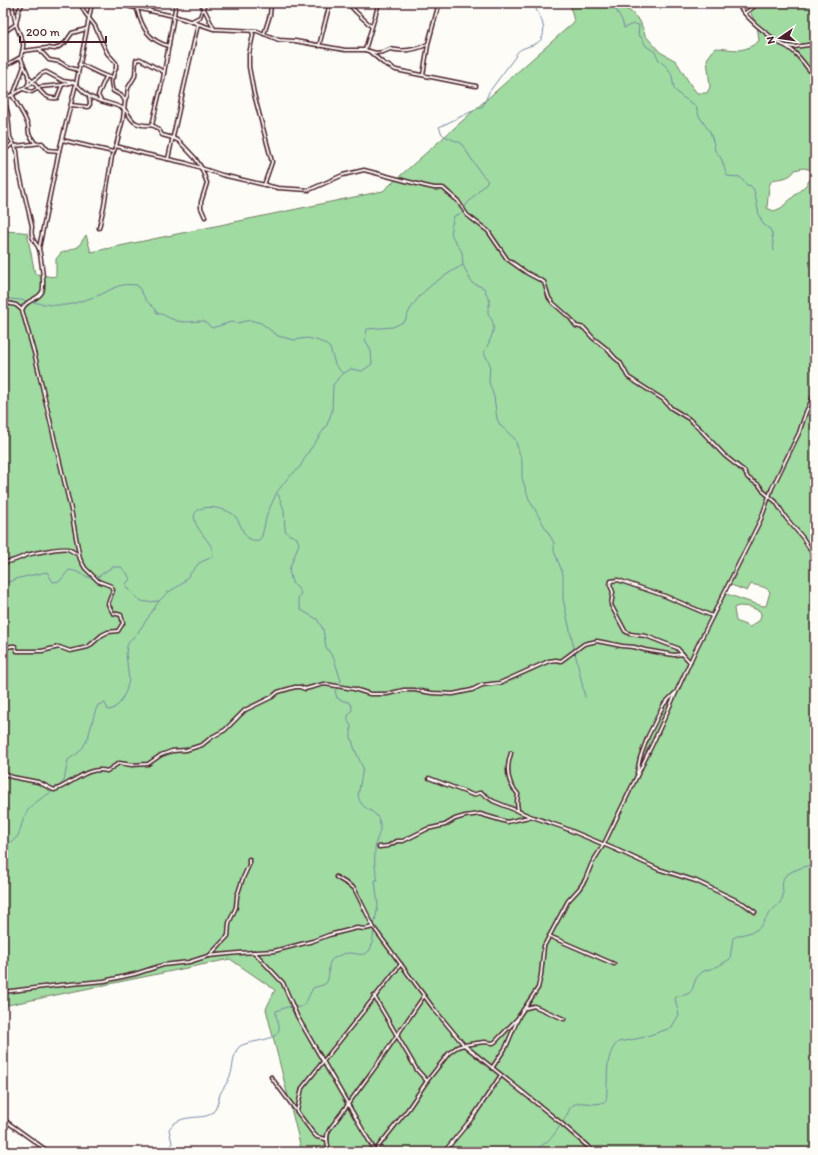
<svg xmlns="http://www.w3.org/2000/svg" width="818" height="1155" font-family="Itim,sans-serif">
	<rect width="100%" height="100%" fill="#fdfcf7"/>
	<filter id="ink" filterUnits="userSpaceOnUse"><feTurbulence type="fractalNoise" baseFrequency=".025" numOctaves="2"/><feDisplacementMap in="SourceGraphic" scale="8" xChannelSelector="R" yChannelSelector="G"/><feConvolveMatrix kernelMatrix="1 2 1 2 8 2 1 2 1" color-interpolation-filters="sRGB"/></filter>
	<g filter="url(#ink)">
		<!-- green -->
		<path fill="#a0dba1" stroke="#757d66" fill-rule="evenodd" d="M 570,3 L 619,3 L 623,8 L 630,11 L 640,21 L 645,35 L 652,43 L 660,52 L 676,61 L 690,84 L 697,93 L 707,93 L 710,87 L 707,59 L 715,48 C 736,49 742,54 759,41 L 757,24 L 752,16 L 748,3 L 815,3 L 815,1152 L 302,1152 L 266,1009 L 275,990 L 230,959 L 3,1006 L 3,231 L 22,232 L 27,233 L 35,274 C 43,274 49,278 56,276 L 56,259 L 61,253 L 78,247 L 86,235 L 91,252 L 383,191 L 574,22 ZM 803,168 L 813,170 L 812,177 L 806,185 L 781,208 L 774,211 L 767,208 L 769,186 L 772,180 C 781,178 790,179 795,170 ZM 751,584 C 758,586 766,586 770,592 L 766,606 C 761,607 734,596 726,594 L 725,592 L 728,586 L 731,585 L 747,591 ZM 740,606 L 750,607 L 760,611 L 761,615 L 760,620 L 750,627 L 736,621 L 734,609 L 735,607 Z"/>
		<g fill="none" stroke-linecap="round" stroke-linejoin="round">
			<!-- stream -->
			<g stroke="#7589a3" stroke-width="1">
				<path d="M 617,3 L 616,10 L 622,20 L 624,28 L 633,24 L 639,25 L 638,35 L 641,37 L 646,46 L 655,52 L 659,60 L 668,68 L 672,76 L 674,89 L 681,96 L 696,106 L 699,116 L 710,132 L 714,144 L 715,151 C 723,157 723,166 727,176 L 740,177 L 747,185 L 751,186 L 754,190 L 759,215 L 763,224 L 770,229 L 772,234 L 774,251"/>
				<path d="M 463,265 L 472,283 L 484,288 L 490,302 L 488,309 L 488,315 C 500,326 489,341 484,353 L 490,364 L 489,382 L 494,397 L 497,419 L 500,425 L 515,439 L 522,462 L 522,478 L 529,499 L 554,543 L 554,551 L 563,574 L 563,599 L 585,697"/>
				<path d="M 3,298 L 28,301"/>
				<path d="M 31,302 C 44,304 60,307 72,304 C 81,301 92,298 102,294 C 116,287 120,283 137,285 C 141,290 144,297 146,300 C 151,306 154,306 157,313 C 164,314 166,317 172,319 C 182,324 193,321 204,321 L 212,328 L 231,322 L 238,323 L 250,320 L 261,323 L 278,336 L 294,340 L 307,338 L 316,340 L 324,343 L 330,348 L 335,364 L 343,374"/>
				<path d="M 278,494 L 284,510 L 285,530 L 288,534 L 297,538 L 299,544 L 289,570 L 292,583 L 297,587 L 301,593 L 298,599 L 301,610 L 317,619 L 323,629 L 326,647 L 334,659 L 341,681 L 335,691 L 337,698 C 344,703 352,699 352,710 L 348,716 L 348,721 L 351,726 L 351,737 L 355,750 L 363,768 L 358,796 C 362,813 378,808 380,824 C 381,831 378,836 376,842 C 374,855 374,868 378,880 L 375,880 L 378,906 L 374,926"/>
				<path d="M 3,584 L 19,578 L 47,572 L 53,582 L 60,581 L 69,570 L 75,571 L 90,578 L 96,578 L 112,567 L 121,567 L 127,573 L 130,579 L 126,584 L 127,589 C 135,592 135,599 142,601 C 147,603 154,601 159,601"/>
				<path d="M 58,788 L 64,781 L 68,760 C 71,757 75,756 78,753 C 92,740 90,720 98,705 L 105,703 L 108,710 L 113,709 L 120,703 L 126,691 L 129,680 L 126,654 L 127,646 L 130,640 L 137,634 L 159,601 L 167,593 L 182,584 L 199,563 L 212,557 C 213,554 213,552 212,548 C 209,540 183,517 200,509 C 208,505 229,509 235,516 C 243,526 243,543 259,540 L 262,536 L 267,514 L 277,492 L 287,479 L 300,467 L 307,454 L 327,425 L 332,411 L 333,385 L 341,375 L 351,369 L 362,371 L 372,364 L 371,351 L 365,339 L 367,329 L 393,327 L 405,321 C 415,293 438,279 463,265 L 462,252 L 452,236 L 451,228 L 454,216 L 462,213 L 466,205 L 488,181 L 480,172 L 461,143 L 444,136 L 442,134 L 439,127 L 483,106 L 489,92 L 515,57 C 519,41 548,52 543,25 C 542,19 537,12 535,7 L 537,3"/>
				<path d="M 3,845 C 7,843 14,841 17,837 C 22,830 21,817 30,808 C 36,801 45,796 53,791"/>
				<path d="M 171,1152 L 172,1143 L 169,1129 C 182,1111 204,1122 213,1112 C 218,1107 218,1098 221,1092 C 224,1087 228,1082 230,1076 C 234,1068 232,1054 239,1047 C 247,1040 278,1042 279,1029 C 280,1023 275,1018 276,1011 L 287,1007 L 301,1007 L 305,1004 L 313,988 C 317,986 322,986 325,984 C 333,977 324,964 334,958 C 338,956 343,953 349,953 C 355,953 365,957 369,951 C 373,946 373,936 374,929"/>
				<path d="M 534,1152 C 539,1147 546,1143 551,1138 C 556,1133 561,1124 565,1118 C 568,1114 569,1108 573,1105 C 582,1099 594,1108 606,1101 C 609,1083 603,1056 618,1042 L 641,1038 L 671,1028 L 679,1015 L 675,999 L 677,996 C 701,995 687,981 704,971 C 708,969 713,969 716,967 C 721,965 725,962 730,959 L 733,938 C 742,933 752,934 759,928 C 764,924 765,918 770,913 C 773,908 780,905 782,899 C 785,891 779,882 786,875 C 794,869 806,867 815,863"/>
			</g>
			<defs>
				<g id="street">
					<path d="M 6,3 L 8,3"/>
					<path d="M 80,3 L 85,13 L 95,26 L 107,53 L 116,63 L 116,68 L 111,81 L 112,88 L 113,91 L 122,96 L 125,101 L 123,119 L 116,146 L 112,156 L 104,206 L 99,228"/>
					<path d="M 112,3 L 174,16 L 214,29 L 257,31 L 279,40 L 295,41 L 345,50 L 365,50 L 376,53 L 383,52 L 390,49 C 403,52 416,50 428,44 L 439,3"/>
					<path d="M 200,3 L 203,7 L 214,29"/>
					<path d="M 348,3 L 356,12 L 371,26"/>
					<path d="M 737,3 C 747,20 766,33 781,44 C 796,49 805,66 815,77"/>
					<path d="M 137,9 C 142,28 149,41 169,46"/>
					<path d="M 149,11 L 150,3"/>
					<path d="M 745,13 L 759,3"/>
					<path d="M 192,21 L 200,17 L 205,3"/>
					<path d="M 252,31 L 253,35 L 249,54 L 249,67 L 254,94 L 272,162 L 264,185"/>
					<path d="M 3,33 L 16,24 L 19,10 L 23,3"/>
					<path d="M 264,34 L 270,15 L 271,3"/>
					<path d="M 319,46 L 330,3"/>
					<path d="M 787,46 L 794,47 L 815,44"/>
					<path d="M 40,50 L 49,60 L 60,62 L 68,67 L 78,70"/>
					<path d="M 365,50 L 379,3"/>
					<path d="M 23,51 L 47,48 L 55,49 L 65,43 L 72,33 L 86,29"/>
					<path d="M 369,51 L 383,63 L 396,70 L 476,86"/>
					<path d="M 79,64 C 91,68 100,76 113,78"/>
					<path d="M 3,67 L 21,57"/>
					<path d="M 423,75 L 428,45"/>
					<path d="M 28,77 C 38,85 43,101 57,98 L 62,85"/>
					<path d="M 29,85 L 41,74 L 46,72 L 63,81 L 70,82"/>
					<path d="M 23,89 L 32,92 L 40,87 L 62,85 L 73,82 C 79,86 83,92 89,96 C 98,102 117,104 124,109 C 129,113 130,120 136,123 C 147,129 154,119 162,135 L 173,138 L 179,141 L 195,158 L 201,167 L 207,183 L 201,202 L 201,208 L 205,217"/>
					<path d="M 14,93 L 24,66"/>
					<path d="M 3,95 L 8,114 L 10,137 L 17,151 L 19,171 L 32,226 C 32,229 31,233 32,235 C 32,240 37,244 39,249 C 41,257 45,286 42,292 C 37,301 26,299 22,310 L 35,356 L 71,510 L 80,559 L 85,568 L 98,581 L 111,586 L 113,590 L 108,604 L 113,613 L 121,615 L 123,623 L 118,631 L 108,632 L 102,635 L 88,647 L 70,651 L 59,647 L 42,651 L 17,651 L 15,646 L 12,646 L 3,648"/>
					<path d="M 12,95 L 24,116 L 28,125 L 29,134 L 35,143"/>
					<path d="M 4,98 L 12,95 L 26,87 C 34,79 23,67 21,58 C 21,53 24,48 23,43 C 21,36 18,31 16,25 C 14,17 13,10 12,3"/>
					<path d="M 125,100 L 127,96 L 128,88 L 135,76 L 136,60 L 140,59 L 164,72"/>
					<path d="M 101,101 L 98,95 L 106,77"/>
					<path d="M 71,105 L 88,107 L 90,104 L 89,96"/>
					<path d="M 152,125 L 163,79 L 176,3"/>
					<path d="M 62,140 L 113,152"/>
					<path d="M 15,146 L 42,143 L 48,150 L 59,151"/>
					<path d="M 116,146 L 145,154 L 186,163 L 222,175 L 278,188 L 309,190 L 343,175 L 364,170 L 425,186 L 434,188 L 443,188 L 458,201 L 467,215 L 488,231 L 507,259 L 527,273 L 544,282 L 549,298 L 553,303 L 570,318 L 576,326 L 584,328 L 593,338 L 607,349 L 615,358 L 620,362 L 628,377 L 664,400 L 671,408 L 689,419 L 698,427 L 725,456 L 744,471 L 748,478 L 759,485 L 764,492 L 776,502 L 786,518 L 803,538 L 811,551 L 815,554"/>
					<path d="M 3,152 L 13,143"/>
					<path d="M 168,159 L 198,24"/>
					<path d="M 3,184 L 3,187"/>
					<path d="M 39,248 L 59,151 L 76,84 L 92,3"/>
					<path d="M 3,302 L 16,305 L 22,310"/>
					<path d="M 3,562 C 11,563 19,558 27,555 C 34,553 63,547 68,549 C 72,551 76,553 79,556"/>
					<path d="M 690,662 L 677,648 L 646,636 L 630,634 L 625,631 L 611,605 L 613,592 L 610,585 L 611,581 L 618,580 L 665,596 L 712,616"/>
					<path d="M 511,753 C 506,768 507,783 518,794 L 517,802 L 518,811"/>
					<path d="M 3,773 L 12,777 L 38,782 L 54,790 C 72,785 87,765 107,771 L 119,763 L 132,765 L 148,764 L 161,755 L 172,751 L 186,750 L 202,745 L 212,737 L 225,730 L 245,710 L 272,697 L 278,692 L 295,687 L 300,687 L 305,689 L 324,684 L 331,685 L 354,689 L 370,694 L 387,694 L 404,690 L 414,690 L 432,693 L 453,694 L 472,690 L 482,685 L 500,683 L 549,661 L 556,660 L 561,661 L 584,644 L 597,641 L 622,646 L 634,647 L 645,650 L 674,655 L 683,654"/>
					<path d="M 637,773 L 640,758 L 648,736 L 664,704 L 675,693"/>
					<path d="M 429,778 L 473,795 L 479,793 L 482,793 L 493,801 L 530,816 L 562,827 L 617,850 L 658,869 L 696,881 L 744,904 L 755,912"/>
					<path d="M 379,847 L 388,846 L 397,841 L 403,841 L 427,829 L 445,825 L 455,819 L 465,816 L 480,814 L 507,822 L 529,817"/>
					<path d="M 336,877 L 354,888 L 374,928 L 434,1009 L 464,1045 L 484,1042 L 493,1043 L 495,1042 L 518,1018"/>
					<path d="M 549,936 L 614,964"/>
					<path d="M 254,952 L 283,983 L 297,1016 L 375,1151"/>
					<path d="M 209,956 L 228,936 L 229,923 L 236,907 L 237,896 L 243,878 L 249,865 L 249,859"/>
					<path d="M 3,992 L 60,985 L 104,981 L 135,974 L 163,965 L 189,962 L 208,956 L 239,953 L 274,951 L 313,941 L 329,935 L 357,928 L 365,929 L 373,927"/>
					<path d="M 374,996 L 417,1070 L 427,1081"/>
					<path d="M 526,1008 L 534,1006 L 564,1019"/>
					<path d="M 492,1068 L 506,1047 L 519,1016 L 538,988 L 541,975 L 544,946 L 568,901 L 579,889 L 585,880 L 592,863 L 604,844 L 653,743 L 696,649 L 761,519 L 772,488 L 799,433 L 806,412 L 815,393"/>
					<path d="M 271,1077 L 313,1133 L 317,1137 L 326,1139"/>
					<path d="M 297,1111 L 302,1088 L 401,964"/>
					<path d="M 3,1119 L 49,1152"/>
					<path d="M 329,1152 C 328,1144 325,1137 329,1130 L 376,1066 L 424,996"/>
					<path d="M 374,1152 L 408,1109 L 427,1081 L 449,1053 L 457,1047 L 464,1045 L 561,1123 L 594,1152"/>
					<path d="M 444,1152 L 473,1117 L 501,1075"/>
				</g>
			</defs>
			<!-- street casing -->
			<use href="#street" stroke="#4a1f2b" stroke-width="5"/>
			<!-- street -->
			<use href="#street" stroke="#fdfcf7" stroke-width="2"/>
		</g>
	</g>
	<!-- margin -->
	<rect width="818" height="1155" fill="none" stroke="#fdfcf7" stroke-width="16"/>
	<rect x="8" y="8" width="802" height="1139" fill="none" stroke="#4a1f2b" stroke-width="1.5" filter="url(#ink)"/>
	<!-- north arrow -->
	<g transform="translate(780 38) rotate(257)" stroke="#fdfcf7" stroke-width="3" paint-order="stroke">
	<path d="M0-3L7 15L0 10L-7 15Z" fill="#4a1f2b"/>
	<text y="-6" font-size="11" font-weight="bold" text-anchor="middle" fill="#4a1f2b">N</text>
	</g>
	<!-- scale -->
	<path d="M20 36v6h86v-6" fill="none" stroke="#4a1f2b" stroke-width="2"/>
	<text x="26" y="36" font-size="12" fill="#4a1f2b" stroke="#fdfcf7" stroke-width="3" paint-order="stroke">200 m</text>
</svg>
